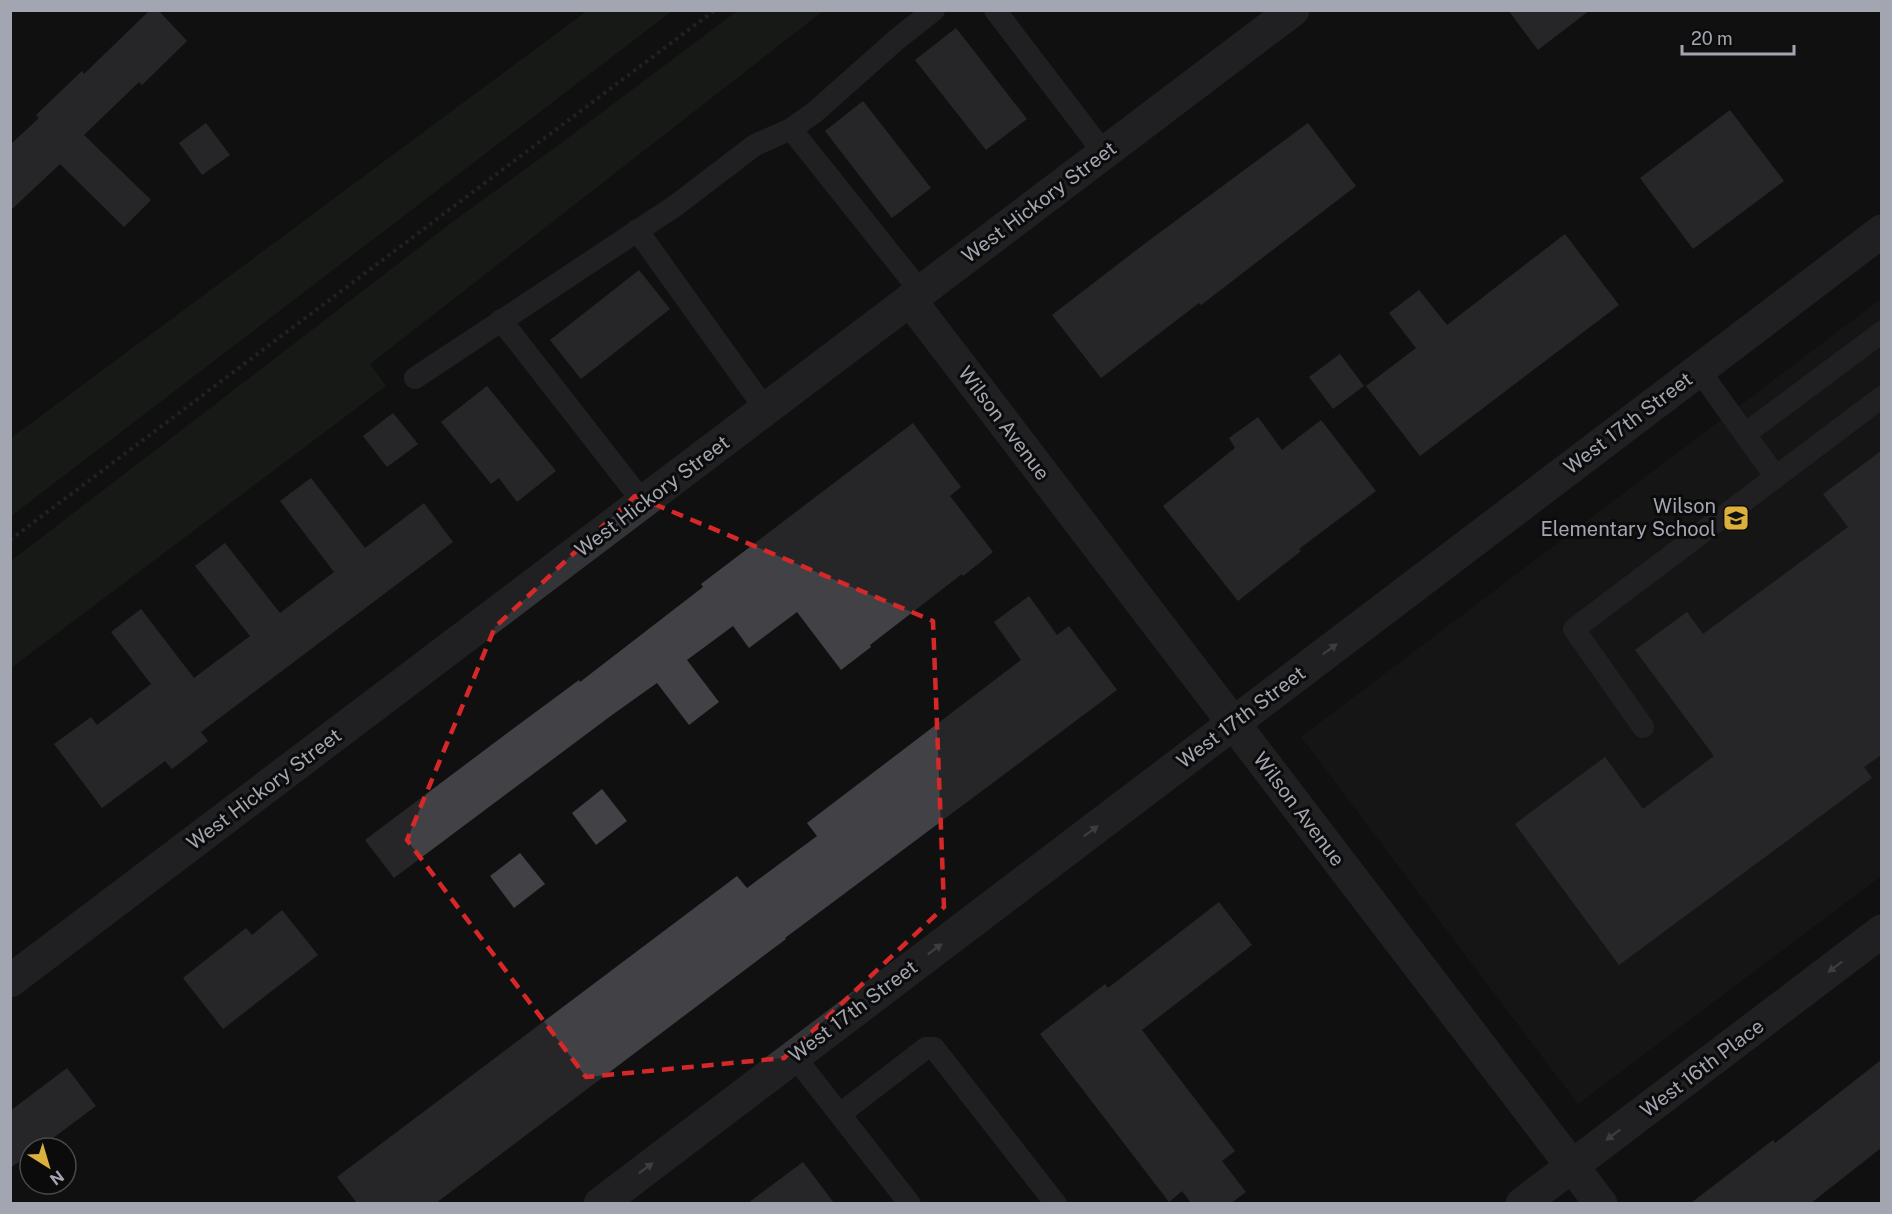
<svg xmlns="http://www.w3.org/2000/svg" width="1892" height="1214" font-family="'Public Sans',sans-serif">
	<rect width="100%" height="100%" fill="#101011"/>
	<!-- built -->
	<path fill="#1c1c1e" d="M 1881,299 L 1881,876 L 1578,1104 L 1301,737 Z"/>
	<!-- green -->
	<g fill="#1f2520">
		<path d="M 587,11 L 672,11 L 11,516 L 11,438 Z"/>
		<path d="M 737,11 L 823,11 L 370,364 L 386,386 L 11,668 L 11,561 L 459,217 L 556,147 Z"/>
	</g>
	<!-- building -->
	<g fill="#424246">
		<path d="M 150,10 L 158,10 L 187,41 L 142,85 L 139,82 L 84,135 L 151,200 L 124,227 L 60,164 L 10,211 L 10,145 L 39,118 L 36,115 L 82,71 L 84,74 Z"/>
		<path d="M 1508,10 L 1590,10 L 1538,50 Z"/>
		<path d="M 956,28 L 1027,119 L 986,150 L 915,60 Z"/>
		<path d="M 863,101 L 931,188 L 892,218 L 825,131 Z"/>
		<path d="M 1730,110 L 1784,181 L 1693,249 L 1640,178 Z"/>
		<path d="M 206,123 L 230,155 L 202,175 L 179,143 Z"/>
		<path d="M 1308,123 L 1356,186 L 1201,305 L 1199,303 L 1101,378 L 1052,315 L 1143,245 Z"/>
		<path d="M 1565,234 L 1619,305 L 1420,456 L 1366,386 L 1416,348 L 1389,313 L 1419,290 L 1447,325 Z"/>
		<path d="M 639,270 L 670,309 L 581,379 L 550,340 Z"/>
		<path d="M 1340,354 L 1364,386 L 1333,409 L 1309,377 Z"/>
		<path d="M 487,386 L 556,471 L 517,502 L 499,478 L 491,484 L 441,422 Z"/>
		<path d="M 393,413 L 418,444 L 387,467 L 363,436 Z"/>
		<path d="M 1258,417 L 1282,450 L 1321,420 L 1376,491 L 1299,549 L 1301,551 L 1238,601 L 1163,506 L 1235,448 L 1229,438 Z"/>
		<path d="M 913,423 L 961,487 L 950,496 L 993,552 L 963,576 L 962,574 L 870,645 L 871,647 L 841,670 L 797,612 L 749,648 L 733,626 L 687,660 L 719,702 L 689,725 L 657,683 L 612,715 L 394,878 L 365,840 L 498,740 L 579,680 L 580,682 L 703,587 L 701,584 Z"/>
		<path d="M 1881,451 L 1881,755 L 1864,767 L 1872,778 L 1619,965 L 1515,824 L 1605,757 L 1643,809 L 1714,756 L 1635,650 L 1687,612 L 1703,634 L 1848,527 L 1823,494 Z"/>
		<path d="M 311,478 L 365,548 L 424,503 L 453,542 L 201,732 L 208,741 L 172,769 L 165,761 L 102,808 L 54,744 L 91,717 L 97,725 L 151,684 L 111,632 L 141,609 L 194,678 L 250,636 L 195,566 L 225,543 L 280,613 L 334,572 L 280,501 Z"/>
		<path d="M 1029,596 L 1057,635 L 1069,626 L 1117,690 L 785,938 L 786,939 L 436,1203 L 357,1203 L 337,1177 L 737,876 L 747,888 L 817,836 L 807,823 L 1021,660 L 994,622 Z"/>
		<path d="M 602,789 L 627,821 L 596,845 L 572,813 Z"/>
		<path d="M 520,853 L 545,884 L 514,908 L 490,876 Z"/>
		<path d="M 1219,902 L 1252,945 L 1142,1030 L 1235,1151 L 1222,1161 L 1246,1192 L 1231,1203 L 1191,1203 L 1182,1191 L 1169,1202 L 1040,1034 L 1105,984 L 1108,988 Z"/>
		<path d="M 282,910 L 318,955 L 223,1029 L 183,978 L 246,928 L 252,935 Z"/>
		<path d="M 1881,1060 L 1881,1148 L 1811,1203 L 1691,1203 L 1773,1140 L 1775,1143 Z"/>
		<path d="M 67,1068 L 96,1106 L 45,1144 L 38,1148 L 30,1148 L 30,1154 L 10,1168 L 10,1111 Z"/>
		<path d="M 803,1162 L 834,1203 L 748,1203 Z"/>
	</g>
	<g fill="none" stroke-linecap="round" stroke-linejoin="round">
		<!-- path -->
		<path stroke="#38393d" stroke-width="4" stroke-dasharray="3 4.5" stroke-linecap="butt" d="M 10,540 L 715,10"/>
		<!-- service -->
		<g stroke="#333438" stroke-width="22">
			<path d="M 995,10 L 1104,153"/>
			<path d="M 791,129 L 921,292"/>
			<path d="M 637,230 L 766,410"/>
			<path d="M 501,320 L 643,502"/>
			<path d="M 1699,370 L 1775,476"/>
			<path d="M 415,378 L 675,206 L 755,145 L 791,129 L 815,112 L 896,40 L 934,10"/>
			<path d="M 1745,434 L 1882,332"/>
			<path d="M 1643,727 L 1574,629 L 1882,397"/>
			<path d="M 794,1056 L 910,1204"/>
			<path d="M 840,1114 L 926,1048 L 934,1048 L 1056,1204"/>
		</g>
		<!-- minor -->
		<g stroke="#333438" stroke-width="33">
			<path d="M 910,300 L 1601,1204"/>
			<path d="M 10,981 L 1293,10"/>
			<path d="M 600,1204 L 1882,231"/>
			<path d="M 1522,1204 L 1882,931"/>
		</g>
	</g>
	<!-- one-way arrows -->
	<defs><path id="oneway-solid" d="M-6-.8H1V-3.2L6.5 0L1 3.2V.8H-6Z" transform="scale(1.5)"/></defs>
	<g fill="#71737a">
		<use href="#oneway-solid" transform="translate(1330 649) rotate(-37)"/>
		<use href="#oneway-solid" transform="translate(1091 831) rotate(-37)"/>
		<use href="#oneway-solid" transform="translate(935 949) rotate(-37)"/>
		<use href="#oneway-solid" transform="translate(1835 967) rotate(143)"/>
		<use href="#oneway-solid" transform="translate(1613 1135) rotate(143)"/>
		<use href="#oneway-solid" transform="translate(646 1168) rotate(-37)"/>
	</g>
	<!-- marked area -->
	<path d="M0 0H1892V1214H0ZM 635,496 L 933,621 L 944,907 L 784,1058 L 586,1077 L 407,840 L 495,627 Z" fill="#101011" fill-opacity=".55" fill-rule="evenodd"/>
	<path fill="none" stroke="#d62828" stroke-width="4.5" stroke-dasharray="12 8" stroke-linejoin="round" d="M 635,496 L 933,621 L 944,907 L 784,1058 L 586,1077 L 407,840 L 495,627 Z"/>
	<!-- icons -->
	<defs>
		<symbol id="school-square" viewBox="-11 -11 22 22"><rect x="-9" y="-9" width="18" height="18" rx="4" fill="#dcb03d" stroke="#0b0b0c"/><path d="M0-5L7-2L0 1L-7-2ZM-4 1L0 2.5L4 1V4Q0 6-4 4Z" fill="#111"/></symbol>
	</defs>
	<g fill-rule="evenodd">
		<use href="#school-square" x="1721" y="503" width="30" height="30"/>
	</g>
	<g text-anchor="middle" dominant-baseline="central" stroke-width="6" stroke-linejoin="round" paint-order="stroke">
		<!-- street labels -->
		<g font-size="20" fill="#a3a6b0" stroke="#0b0b0c">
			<text transform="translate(1039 202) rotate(-37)">West Hickory Street</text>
			<text transform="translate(1004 423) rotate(53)">Wilson Avenue</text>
			<text transform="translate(1628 423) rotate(-37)">West 17th Street</text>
			<text transform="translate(652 496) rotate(-37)">West Hickory Street</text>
			<text transform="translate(1241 717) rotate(-37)">West 17th Street</text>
			<text transform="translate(264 789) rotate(-37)">West Hickory Street</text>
			<text transform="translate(1299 809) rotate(53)">Wilson Avenue</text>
			<text transform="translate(853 1011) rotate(-37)">West 17th Street</text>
			<text transform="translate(1702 1068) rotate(-37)">West 16th Place</text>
		</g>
		<!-- poi labels -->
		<g font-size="20" fill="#a3a6b0" stroke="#0b0b0c" text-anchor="end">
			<text x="1716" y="506">Wilson<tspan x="1716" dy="23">Elementary School</tspan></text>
		</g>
	</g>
	<!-- border -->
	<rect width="1892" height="1214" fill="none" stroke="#a3a6b0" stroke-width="24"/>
	<!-- north arrow -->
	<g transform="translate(48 1166) rotate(143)"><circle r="28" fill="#0b0b0c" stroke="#48494e" stroke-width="1.5"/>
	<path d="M0-4.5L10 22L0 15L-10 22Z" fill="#dcb03d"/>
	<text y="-9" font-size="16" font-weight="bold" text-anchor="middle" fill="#a3a6b0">N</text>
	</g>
	<!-- scale -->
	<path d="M1682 45v9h112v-9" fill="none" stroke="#a3a6b0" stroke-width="3"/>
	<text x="1691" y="45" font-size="18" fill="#a3a6b0" stroke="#0b0b0c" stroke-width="4.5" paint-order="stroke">20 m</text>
</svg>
